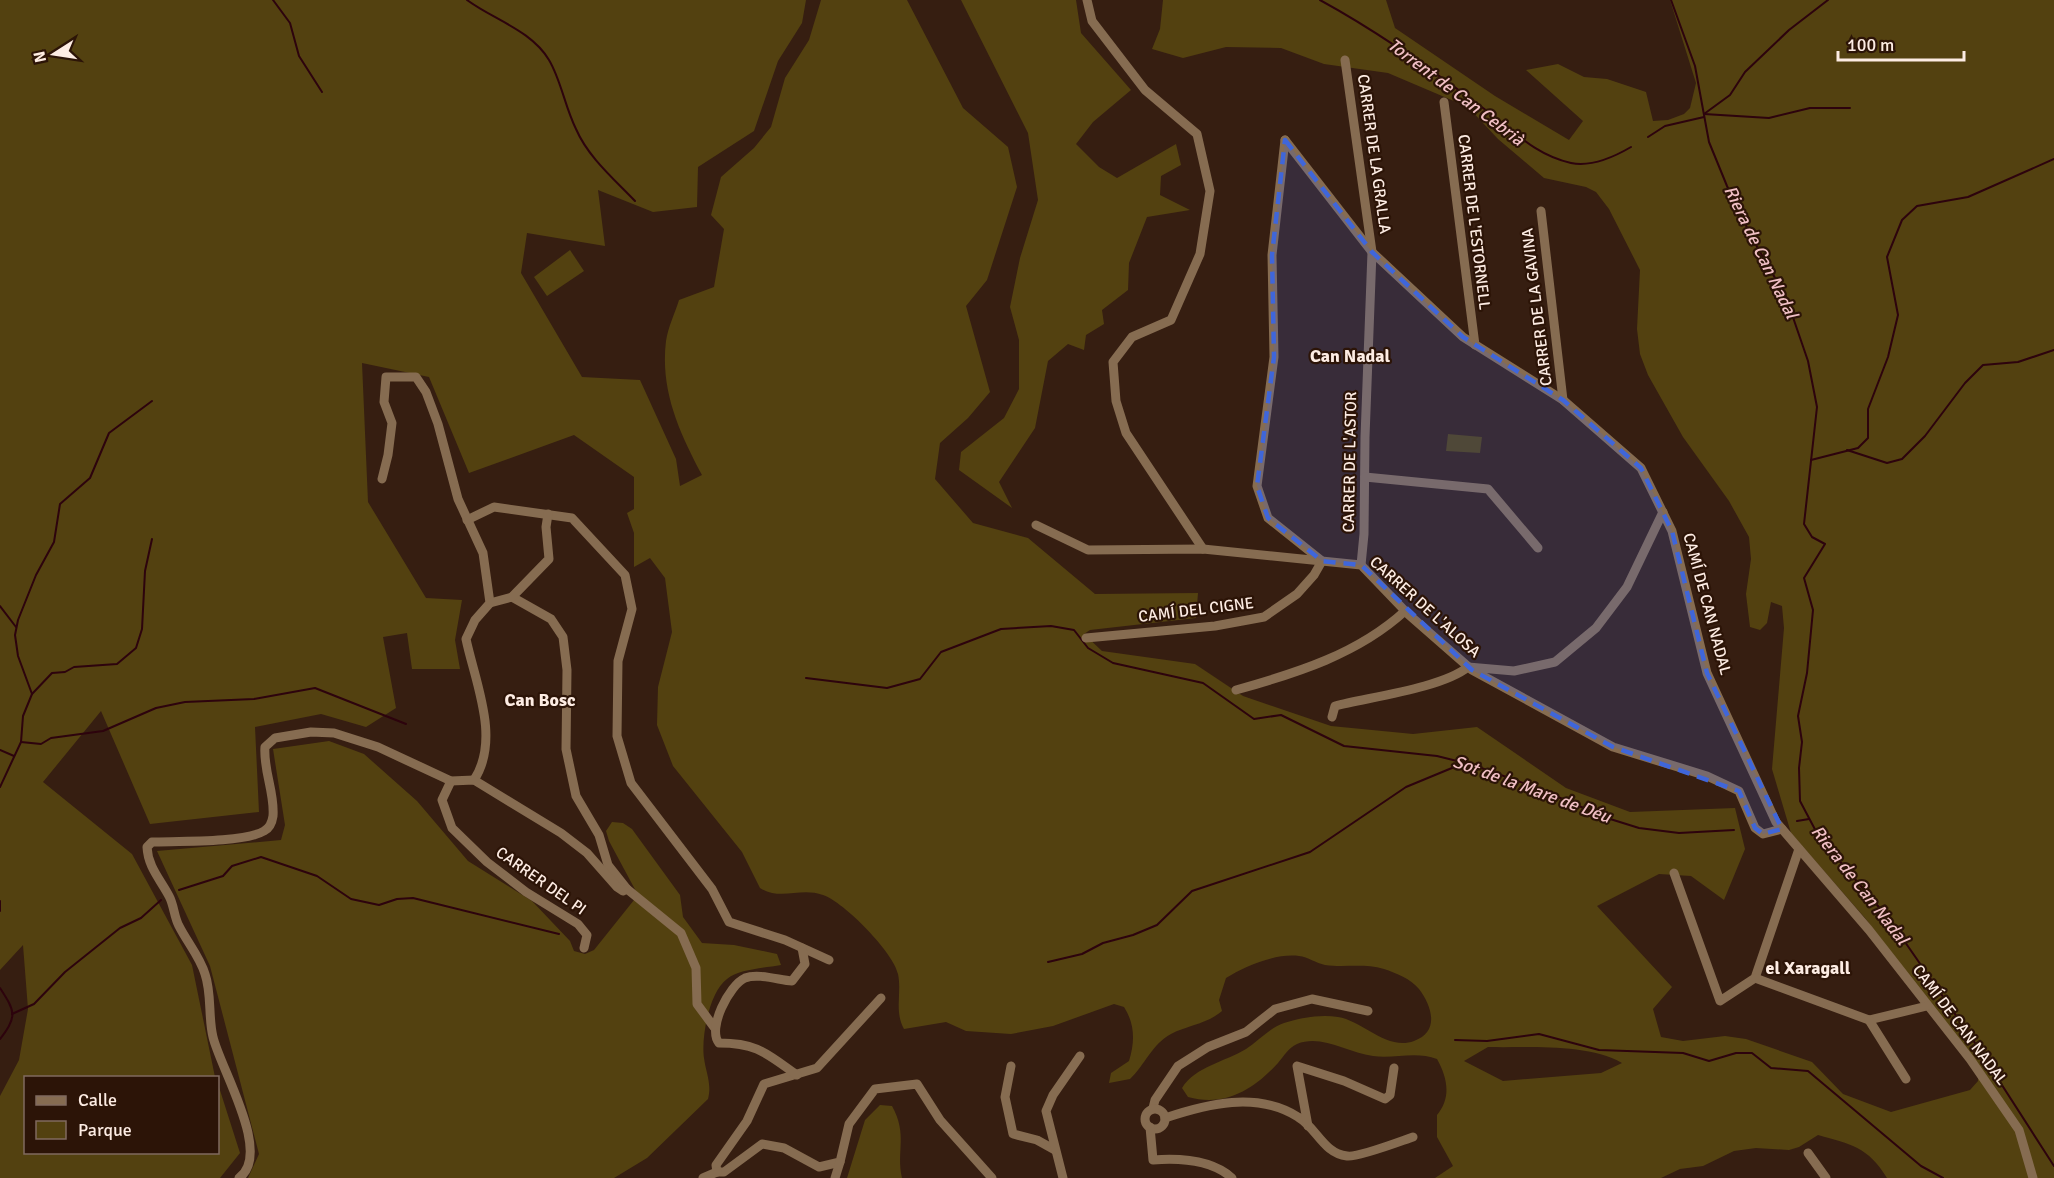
<svg xmlns="http://www.w3.org/2000/svg" width="2054" height="1178" font-family="Signika,sans-serif">
	<rect width="100%" height="100%" fill="#361e11"/>
	<!-- green -->
	<g fill="#534110" fill-rule="evenodd">
		<path d="M 0,0 L 806,0 L 802,23 L 778,61 L 754,131 L 698,167 L 697,207 L 653,212 L 598,190 L 605,246 L 527,233 L 521,273 L 582,377 L 640,380 L 676,459 L 680,486 L 702,475 C 679,432 660,390 666,341 C 668,327 675,313 679,300 L 714,287 L 724,229 L 711,215 L 721,177 L 754,148 L 771,127 L 785,78 L 809,40 L 821,0 L 907,0 L 963,108 L 1008,147 L 1017,187 L 987,280 L 966,306 L 990,392 L 968,418 L 940,443 L 935,479 L 973,523 L 1028,538 L 1095,594 L 1198,593 L 1196,618 L 1090,630 L 1084,634 L 1102,651 L 1195,664 L 1243,696 L 1331,726 L 1413,734 L 1477,727 L 1566,788 L 1630,812 L 1735,808 L 1745,849 L 1724,900 L 1691,876 L 1659,874 L 1597,906 L 1672,987 L 1653,1009 L 1661,1037 L 1683,1041 L 1725,1036 L 1746,1039 L 1812,1062 L 1843,1094 L 1891,1112 L 1970,1090 L 1978,1081 L 1978,1069 L 1968,1052 L 1865,918 L 1791,833 L 1772,769 L 1784,628 L 1782,606 L 1771,602 L 1767,623 L 1760,630 L 1750,627 L 1746,594 L 1751,559 L 1749,537 L 1729,501 L 1683,437 L 1648,375 L 1640,354 L 1637,329 L 1640,270 L 1609,209 L 1596,192 L 1586,187 L 1544,178 L 1498,139 L 1468,107 L 1388,73 L 1324,64 L 1281,48 L 1226,47 L 1183,58 L 1152,49 L 1160,29 L 1163,0 L 1386,0 L 1395,28 L 1495,96 L 1569,140 L 1583,121 L 1526,70 L 1558,64 L 1584,77 L 1607,79 L 1646,92 L 1653,121 L 1668,120 L 1684,114 L 1690,108 L 1696,83 L 1670,0 L 2054,0 L 2054,1178 L 1887,1178 C 1868,1147 1851,1144 1818,1135 L 1799,1147 L 1789,1150 L 1756,1148 L 1734,1151 L 1703,1166 L 1680,1169 L 1661,1178 L 1435,1178 L 1453,1166 L 1437,1137 L 1437,1115 C 1452,1097 1447,1077 1437,1059 C 1416,1051 1394,1059 1373,1056 C 1347,1053 1322,1034 1297,1044 C 1288,1048 1284,1056 1278,1063 C 1253,1090 1225,1107 1188,1097 L 1182,1088 C 1196,1066 1225,1062 1246,1049 C 1259,1041 1269,1028 1284,1023 C 1300,1018 1320,1014 1338,1017 C 1363,1021 1387,1051 1414,1041 C 1440,1032 1432,1006 1419,989 C 1411,979 1396,973 1384,969 C 1363,963 1344,968 1325,965 C 1316,963 1308,957 1299,956 C 1276,953 1245,966 1226,978 L 1219,1000 L 1222,1011 C 1207,1024 1188,1025 1171,1034 C 1152,1044 1145,1065 1130,1079 L 1109,1083 L 1111,1073 L 1129,1061 C 1135,1042 1135,1024 1124,1007 L 1114,1004 L 1053,1026 L 1011,1034 L 966,1031 L 946,1022 L 904,1029 C 894,1011 902,993 898,974 C 894,953 844,902 823,895 C 800,887 781,901 760,888 L 742,852 L 673,766 L 657,725 L 658,687 L 672,632 L 665,578 L 650,558 L 634,567 L 634,533 L 627,513 L 634,509 L 634,477 L 574,435 L 469,473 L 429,377 L 362,363 L 368,502 L 426,598 L 462,600 L 455,640 L 460,669 L 412,669 L 407,633 L 383,637 L 396,708 L 366,727 L 321,714 L 255,727 L 259,812 L 150,824 L 101,711 L 43,782 L 132,854 L 192,965 L 215,1077 L 26,1078 L 26,1152 L 218,1152 L 218,1084 L 240,1153 L 220,1178 L 0,1178 L 0,1096 L 19,1060 L 28,1009 L 23,945 L 0,970 ZM 1488,1047 C 1528,1048 1587,1043 1622,1063 L 1601,1073 L 1503,1081 L 1464,1061 Z"/>
		<path d="M 961,0 L 1076,0 L 1081,33 L 1131,90 L 1093,122 L 1076,144 L 1099,167 L 1117,178 L 1176,144 L 1181,165 L 1161,176 L 1160,195 L 1190,210 L 1147,217 L 1129,263 L 1128,290 L 1102,310 L 1104,324 L 1086,335 L 1084,350 L 1068,344 L 1048,361 L 1035,428 L 999,482 L 1012,508 L 959,470 L 961,452 L 1004,418 L 1019,389 L 1019,340 L 1010,307 L 1020,258 L 1038,200 L 1028,133 Z"/>
		<path d="M 570,250 L 584,271 L 547,296 L 534,277 Z"/>
		<path d="M 1448,434 L 1482,437 L 1480,453 L 1446,451 Z"/>
		<path d="M 329,741 L 364,754 L 417,801 L 468,861 L 532,901 L 570,941 L 574,951 L 585,954 L 594,950 L 638,895 L 609,841 L 606,831 L 612,822 L 623,823 L 632,829 L 680,895 L 683,917 L 702,943 L 734,945 L 777,954 L 781,965 C 765,968 739,969 727,979 C 709,992 701,1038 704,1058 C 706,1073 712,1084 708,1099 L 647,1158 L 614,1178 L 248,1178 L 259,1154 L 210,966 L 157,851 L 281,840 L 285,825 L 273,749 Z"/>
		<path d="M 880,1105 L 892,1106 C 908,1135 896,1151 902,1178 L 847,1178 L 865,1120 Z"/>
	</g>
	<g fill="none" stroke-linecap="round" stroke-linejoin="round">
		<!-- stream -->
		<g stroke="#2d030d" stroke-width="2">
			<path d="M 273,0 L 290,23 L 299,56 L 322,92"/>
			<path d="M 467,0 C 494,20 531,30 549,60 C 561,80 565,107 576,129 C 588,157 614,179 635,201"/>
			<path d="M 1320,0 C 1377,31 1431,69 1483,108 C 1512,129 1534,155 1571,163 C 1591,167 1614,157 1631,147"/>
			<path d="M 1671,0 L 1695,66 L 1709,142 L 1727,186 L 1752,238 L 1786,297 L 1808,361 L 1817,407 L 1804,524 L 1812,537 L 1825,544 L 1804,578 L 1813,610 L 1807,673 L 1798,716 L 1802,742 L 1799,768 L 1800,801 L 1819,837 L 1889,919 L 1971,1037 L 2054,1166"/>
			<path d="M 1704,114 L 1730,95 L 1745,72 L 1789,30 L 1828,0"/>
			<path d="M 1704,114 L 1769,118 L 1810,108 L 1850,108"/>
			<path d="M 1648,137 L 1665,126 L 1704,117"/>
			<path d="M 1847,450 L 1887,463 L 1902,459 L 1925,436 L 1965,383 L 1983,365 L 2018,362 L 2054,350"/>
			<path d="M 1811,460 L 1858,448 L 1868,438 L 1868,409 L 1888,357 L 1898,315 L 1887,257 L 1902,220 L 1917,206 L 1968,197 L 2054,159"/>
			<path d="M 0,606 L 16,627"/>
			<path d="M 806,678 L 887,688 L 920,679 L 941,652 L 1001,629 L 1051,626 L 1074,630 L 1088,648 L 1113,663 L 1203,683 L 1254,719 L 1281,715 L 1344,746 L 1437,756 L 1473,765 L 1537,788 L 1607,818 L 1639,828 L 1679,833 L 1734,830"/>
			<path d="M 32,694 L 52,673 L 65,672 L 74,667 L 117,664 L 136,648 L 142,629 L 145,571 L 152,539"/>
			<path d="M 21,742 L 41,744 L 51,738 L 103,731 L 156,708 L 185,702 L 254,699 L 315,688 L 406,724"/>
			<path d="M 0,750 L 14,756"/>
			<path d="M 0,787 L 21,742 L 23,716 L 32,694 L 18,656 L 15,635 L 18,620 L 36,575 L 54,542 L 60,504 L 90,478 L 109,433 L 152,401"/>
			<path d="M 1797,821 L 1809,819"/>
			<path d="M 179,890 L 223,876 L 232,866 L 261,857 L 317,876 L 351,899 L 379,905 L 397,899 L 413,898 L 559,934"/>
			<path d="M 0,901 L 0,911"/>
			<path d="M 1048,962 L 1082,954 L 1103,943 L 1133,935 L 1157,925 L 1192,891 L 1310,852 L 1406,787 L 1464,763"/>
			<path d="M 0,988 C 15,1011 18,1017 0,1039"/>
			<path d="M 12,1014 L 34,1004 L 65,972 L 120,928 L 141,918 L 161,900"/>
			<path d="M 1455,1040 L 1487,1041 L 1539,1034 L 1599,1050 L 1683,1053 L 1709,1061 L 1736,1053 L 1752,1053 L 1771,1068 L 1808,1071 L 1921,1166 L 1943,1178"/>
		</g>
		<!-- street -->
		<g stroke="#866c51" stroke-width="9">
			<path d="M 1087,0 L 1092,21 L 1145,90 L 1197,134 L 1210,191 L 1200,254 L 1171,320 L 1132,337 L 1113,362 L 1116,401 L 1126,433 L 1203,549"/>
			<path d="M 1345,60 L 1372,252 L 1365,437 L 1364,534 L 1361,565"/>
			<path d="M 1444,102 L 1475,345"/>
			<path d="M 1285,140 L 1372,252 L 1463,337 L 1563,400 L 1641,468 L 1672,531 L 1707,673 L 1776,822 L 1869,930 L 1970,1059 L 2019,1130 L 2033,1178"/>
			<path d="M 1541,211 L 1563,400"/>
			<path d="M 1365,477 L 1488,489 L 1538,548"/>
			<path d="M 382,479 L 388,455 L 392,423 L 384,402 L 386,377 L 416,377 L 426,392 L 438,424 L 458,499 L 483,553 L 490,603 L 475,620 L 466,639 C 475,682 501,739 474,780"/>
			<path d="M 467,520 L 494,507 L 572,518 L 625,575 L 632,609 L 618,661 L 617,736 L 631,783 L 712,889 L 729,922 L 785,940 L 829,960"/>
			<path d="M 1036,525 L 1088,550 L 1203,549 L 1361,565 L 1408,614 L 1472,670 L 1613,747 L 1707,776 L 1739,791 L 1755,828 L 1763,834 L 1782,829"/>
			<path d="M 512,597 L 551,619 L 563,637 L 567,670 L 566,749 L 576,796 L 599,835 L 608,865 L 627,889 L 681,933 L 696,968 L 697,1004 L 714,1027"/>
			<path d="M 490,603 L 512,597 L 549,559 L 546,527 L 548,514"/>
			<path d="M 1086,638 L 1215,626 L 1264,617 L 1297,594 L 1314,575 L 1322,561 L 1268,518 L 1257,486 L 1274,357 L 1272,255 L 1285,140"/>
			<path d="M 1236,690 C 1297,673 1358,654 1405,611"/>
			<path d="M 1332,717 L 1335,706 C 1370,697 1442,688 1468,667 L 1514,671 L 1555,662 L 1596,628 L 1627,587 L 1663,512"/>
			<path d="M 451,781 L 442,800 L 452,828 L 487,862 L 526,892 L 578,924 L 587,935 L 584,948"/>
			<path d="M 1674,873 L 1720,1001 L 1755,978 L 1799,849"/>
			<path d="M 1755,978 L 1869,1020 L 1927,1006"/>
			<path d="M 881,998 L 817,1068 L 764,1084 L 747,1121 L 716,1165 L 717,1172 L 724,1172 L 762,1144 L 784,1148 L 819,1167 L 840,1162 L 849,1124 L 875,1089 L 917,1084 L 940,1120 L 992,1178"/>
			<path d="M 1869,1020 L 1906,1079"/>
			<path d="M 1011,1066 L 1005,1097 L 1013,1134 L 1037,1140 L 1055,1150"/>
			<path d="M 797,1075 C 766,1053 757,1043 719,1043 C 707,1029 729,985 745,978 C 758,973 779,980 792,981 L 805,964 L 802,948"/>
			<path d="M 1153,1108 L 1155,1100 L 1178,1066 L 1208,1047 L 1246,1032 L 1275,1009 L 1312,999 L 1368,1011"/>
			<circle cx="1155" cy="1119" r="10"/>
			<path d="M 1165,1118 C 1207,1104 1257,1091 1298,1117 C 1317,1128 1323,1153 1347,1156 C 1357,1158 1401,1141 1413,1137"/>
			<path d="M 1308,1126 L 1297,1066 L 1344,1081 L 1385,1099 L 1390,1095 L 1394,1068"/>
			<path d="M 1150,1127 L 1153,1160 C 1179,1158 1211,1159 1232,1178"/>
			<path d="M 1808,1153 L 1826,1178"/>
			<path d="M 239,1178 C 273,1154 220,1068 213,1037 C 208,1017 212,994 205,974 C 200,957 187,942 179,926 C 174,917 174,905 169,896 C 160,879 148,867 147,847 L 152,842 C 177,841 244,843 264,831 C 270,828 272,823 273,816 C 275,793 263,770 265,747 L 275,738 L 311,732 L 334,733 L 378,747 L 451,781 L 474,780 L 561,833 L 587,853 L 617,887 L 623,891 L 627,889"/>
			<path d="M 703,1178 L 717,1172"/>
			<path d="M 835,1178 L 840,1162"/>
			<path d="M 1063,1178 L 1046,1111 L 1053,1095 L 1080,1056"/>
		</g>
	</g>
	<!-- marked area -->
	<path fill="#3f66da" fill-opacity="0.2" stroke="#3f66da" stroke-width="4.5" stroke-dasharray="12 8" stroke-linejoin="round" d="M 1285,140 L 1372,252 L 1463,337 L 1563,400 L 1641,468 L 1672,531 L 1707,673 L 1782,829 L 1763,834 L 1755,828 L 1739,791 L 1613,747 L 1472,670 L 1361,565 L 1322,561 L 1268,518 L 1257,486 L 1274,357 L 1272,255 Z"/>
	<g text-anchor="middle" dominant-baseline="central" stroke-width="4.5" stroke-linejoin="round" paint-order="stroke">
		<!-- street labels -->
		<g font-size="16" fill="#fdece3" stroke="#2c1407">
			<text transform="translate(1374 154) rotate(82)">CARRER DE LA GRALLA</text>
			<text transform="translate(1474 222) rotate(83)">CARRER DE L'ESTORNELL</text>
			<text transform="translate(1537 307) rotate(-97)">CARRER DE LA GAVINA</text>
			<text transform="translate(1350 462) rotate(-89)">CARRER DE L'ASTOR</text>
			<text transform="translate(1707 604) rotate(75)">CAMÍ DE CAN NADAL</text>
			<text transform="translate(1425 607) rotate(42)">CARRER DE L'ALOSA</text>
			<text transform="translate(1196 610) rotate(-7)">CAMÍ DEL CIGNE</text>
			<text transform="translate(541 881) rotate(35)">CARRER DEL PI</text>
			<text transform="translate(1960 1025) rotate(53)">CAMÍ DE CAN NADAL</text>
		</g>
		<!-- water labels -->
		<g font-size="18" font-style="italic" fill="#f0bfc4" stroke="#2c1407">
			<text transform="translate(1456 92) rotate(37)">Torrent de Can Cebrià</text>
			<text transform="translate(1761 252) rotate(64)">Riera de Can Nadal</text>
			<text transform="translate(1532 789) rotate(20)">Sot de la Mare de Déu</text>
			<text transform="translate(1860 885) rotate(52)">Riera de Can Nadal</text>
		</g>
		<!-- neighbourhood labels -->
		<g font-size="18" font-weight="bold" fill="#fdece3" stroke="#2c1407">
			<text x="1350" y="356">Can Nadal</text>
			<text x="540" y="700">Can Bosc</text>
			<text x="1808" y="968">el Xaragall</text>
		</g>
	</g>
	<!-- legend -->
	<rect x="24" y="1076" width="195" height="78" fill="#2c1407" stroke="#806a5f" stroke-width="1.5"/>
	<rect x="36" y="1096" width="30" height="9" fill="#866c51" stroke="#806a5f" stroke-width="1.5"/>
	<text x="78" y="1106" font-size="18" fill="#fdece3">Calle</text>
	<rect x="36" y="1121" width="30" height="18" fill="#534110" stroke="#806a5f" stroke-width="1.5"/>
	<text x="78" y="1136" font-size="18" fill="#fdece3">Parque</text>
	<!-- north arrow -->
	<g transform="translate(54 54) rotate(258)" stroke="#2c1407" stroke-width="4.5" paint-order="stroke">
	<path d="M0-4.5L10 22L0 15L-10 22Z" fill="#fdece3"/>
	<text y="-9" font-size="16" font-weight="bold" text-anchor="middle" fill="#fdece3">N</text>
	</g>
	<!-- scale -->
	<path d="M1838 51v9h126v-9" fill="none" stroke="#fdece3" stroke-width="3"/>
	<text x="1847" y="51" font-size="18" fill="#fdece3" stroke="#2c1407" stroke-width="4.5" paint-order="stroke">100 m</text>
</svg>
